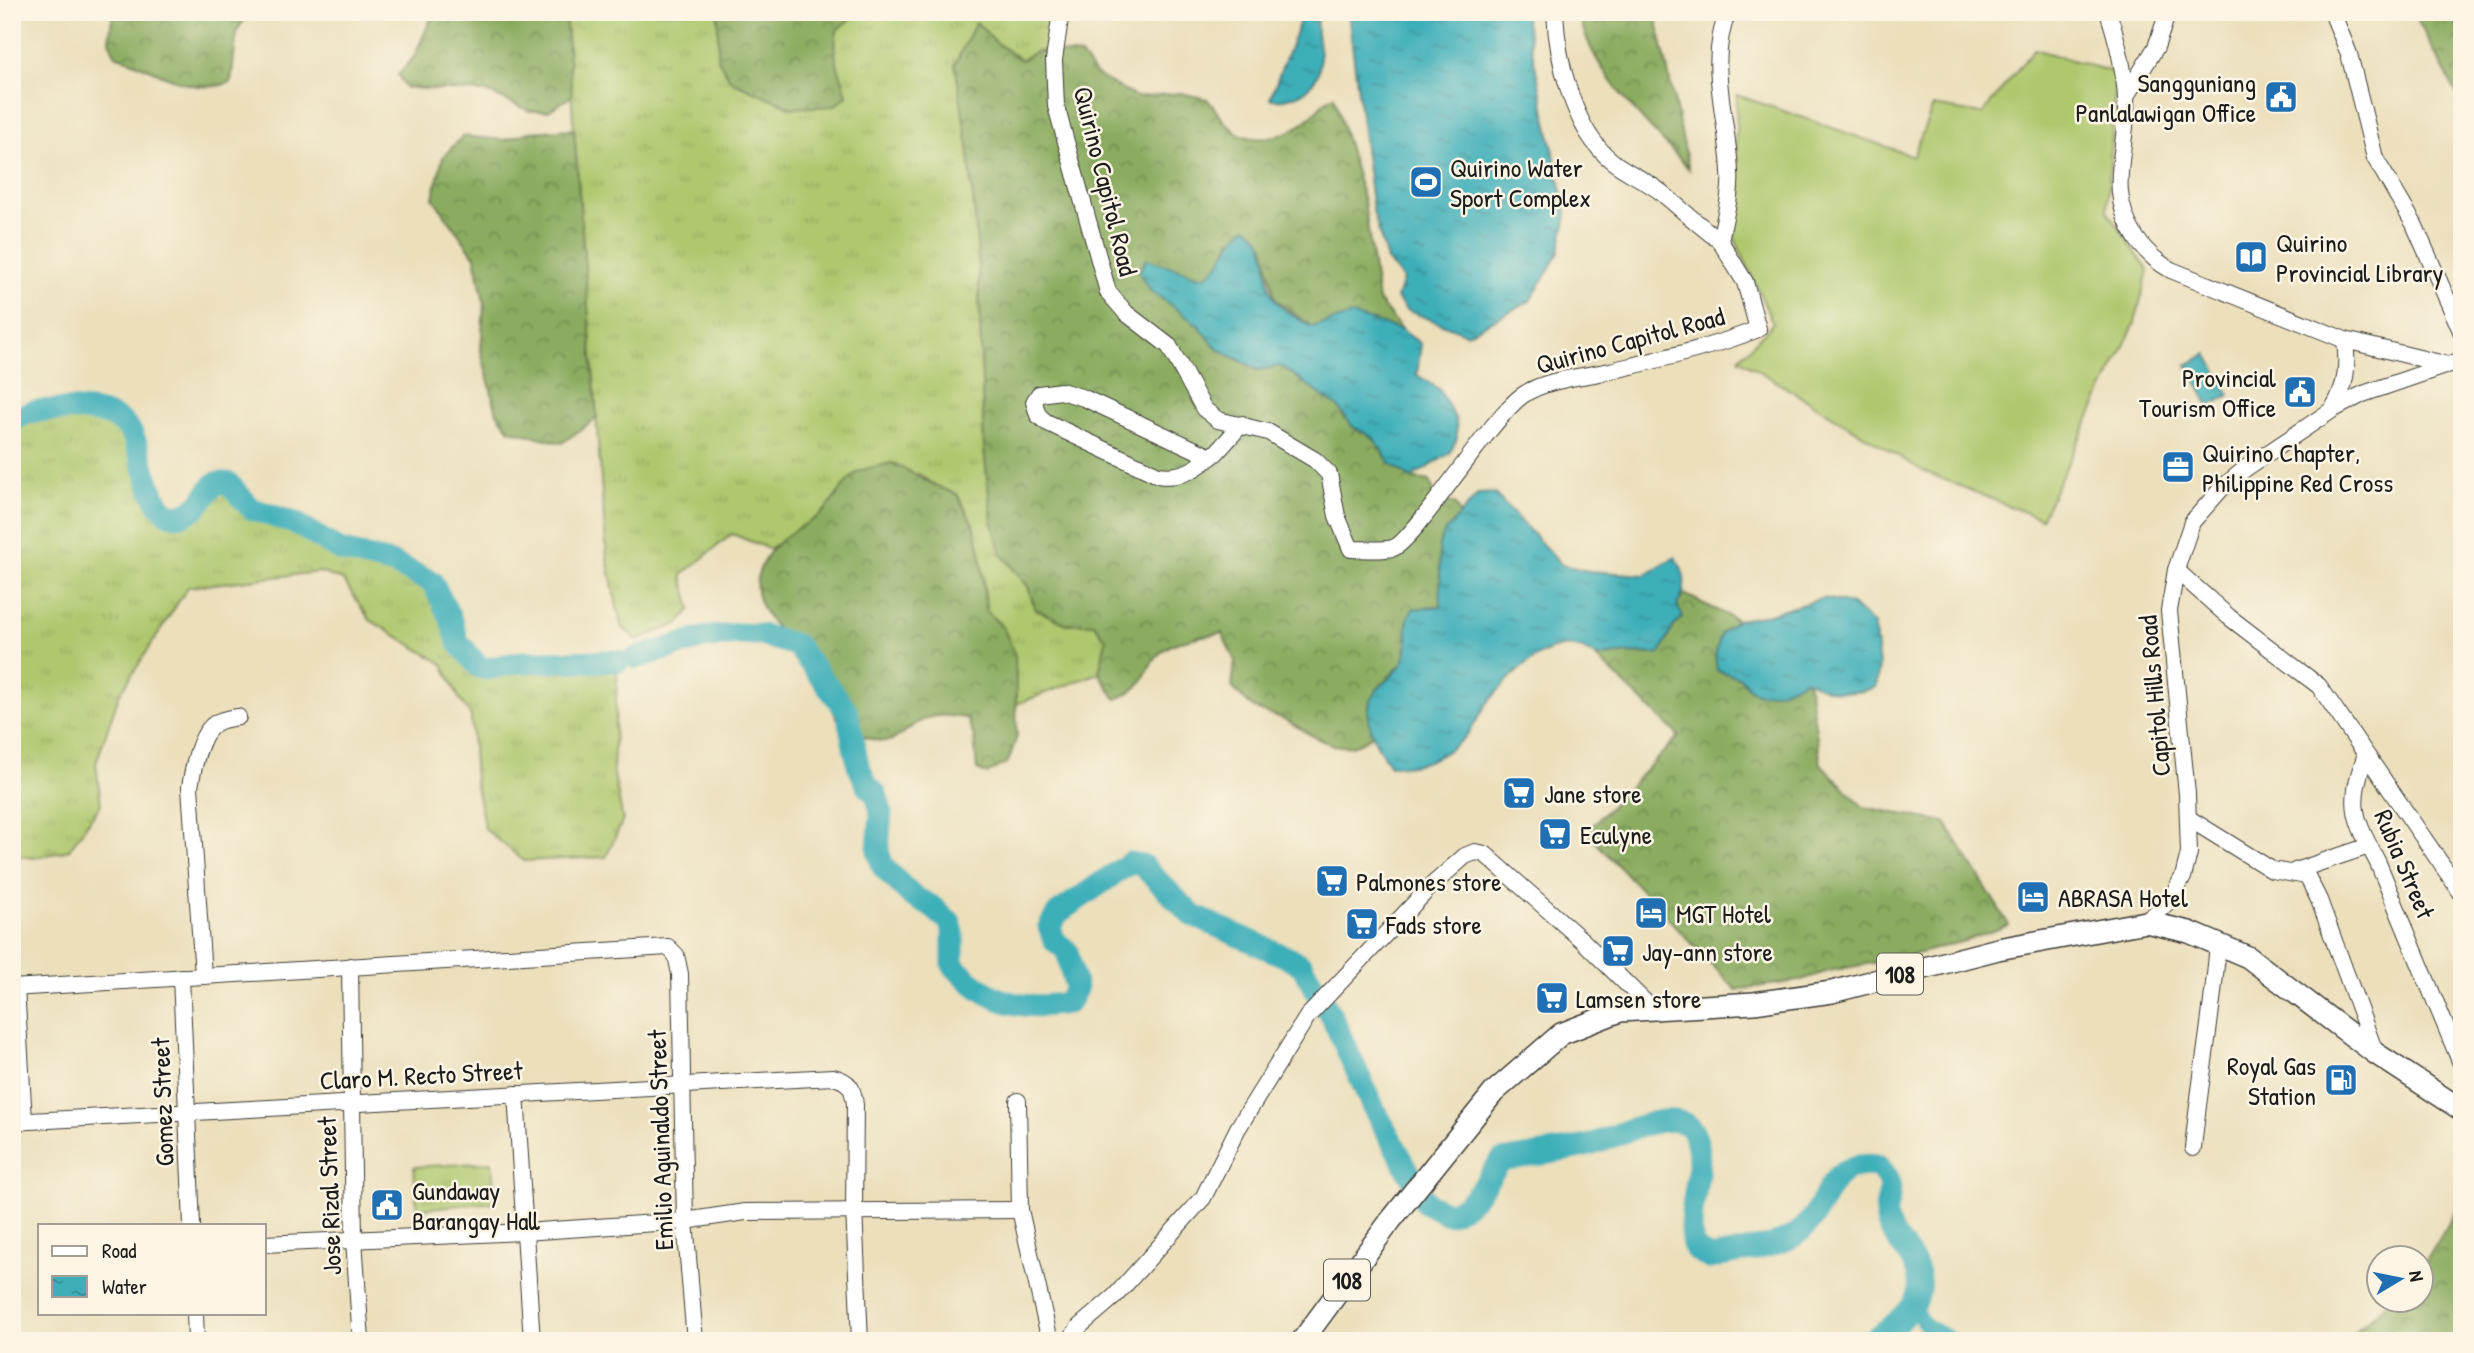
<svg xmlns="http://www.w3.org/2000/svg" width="2474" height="1353" font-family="'Patrick Hand',sans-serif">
	<defs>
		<pattern id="grass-tufts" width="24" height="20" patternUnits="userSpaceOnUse" patternTransform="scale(1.75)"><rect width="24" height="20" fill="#afc86e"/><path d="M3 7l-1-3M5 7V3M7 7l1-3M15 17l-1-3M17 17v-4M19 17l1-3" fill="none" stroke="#96ab5f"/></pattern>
		<pattern id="forest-crowns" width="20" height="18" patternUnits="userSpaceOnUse" patternTransform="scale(1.75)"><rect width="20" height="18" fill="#8bac61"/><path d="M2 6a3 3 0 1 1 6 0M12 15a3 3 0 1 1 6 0" fill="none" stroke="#718b4f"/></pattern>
		<pattern id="water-ripples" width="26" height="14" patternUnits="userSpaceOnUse" patternTransform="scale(1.75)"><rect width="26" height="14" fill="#3eafb9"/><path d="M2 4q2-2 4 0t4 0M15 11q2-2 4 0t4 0" fill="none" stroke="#338e96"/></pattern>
	</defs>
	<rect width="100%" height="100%" fill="#fcf5e5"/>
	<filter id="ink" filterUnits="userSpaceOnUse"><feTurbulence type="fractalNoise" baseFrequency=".0143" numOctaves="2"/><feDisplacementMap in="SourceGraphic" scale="14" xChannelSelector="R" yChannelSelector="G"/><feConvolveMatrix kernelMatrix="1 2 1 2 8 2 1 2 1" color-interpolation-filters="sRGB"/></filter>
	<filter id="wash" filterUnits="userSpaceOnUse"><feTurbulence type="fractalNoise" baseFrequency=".00686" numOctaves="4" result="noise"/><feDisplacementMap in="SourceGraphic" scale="28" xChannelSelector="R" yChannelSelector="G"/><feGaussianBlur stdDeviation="1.57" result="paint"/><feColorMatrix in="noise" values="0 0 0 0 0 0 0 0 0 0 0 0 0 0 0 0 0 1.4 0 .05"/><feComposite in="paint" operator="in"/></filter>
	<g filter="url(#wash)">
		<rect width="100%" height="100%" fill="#ebdfbc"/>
		<!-- grass -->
		<g fill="url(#grass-tufts)" stroke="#667245" stroke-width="2">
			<path d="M 565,12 L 1061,12 L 1055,51 L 1037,51 L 1021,60 L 998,44 L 976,22 L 969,154 L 978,254 L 984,449 L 992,521 L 1002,555 L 1028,586 L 1035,609 L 1067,624 L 1094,624 L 1107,640 L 1099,673 L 1014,705 C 1015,661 1017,643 986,610 C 984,568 979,530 957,494 L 937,488 L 919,474 L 857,472 C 845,488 833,507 816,518 C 801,529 785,537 770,549 L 732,534 L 682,575 L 691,609 L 678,624 L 637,640 L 621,626 L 607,558 Z"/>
			<path d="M 85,409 L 128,427 L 142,456 L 151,493 L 169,514 C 193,517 200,497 216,483 L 228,483 L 252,509 L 297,524 L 316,538 L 341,551 L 394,564 L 432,582 L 451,618 L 458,642 L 479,667 L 618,661 L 613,770 L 623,820 L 606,857 L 524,861 L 485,829 L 475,781 L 471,716 L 459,698 L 443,664 L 370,620 L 343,580 L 319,572 L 188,587 L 119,695 L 96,763 L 101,804 L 69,850 L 34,858 L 12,855 L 12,423 L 20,414 Z"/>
			<path d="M 492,1162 L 495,1202 L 417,1209 L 414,1167 Z"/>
		</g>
		<!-- forest -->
		<g fill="url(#forest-crowns)" stroke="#54643e" stroke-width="2">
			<path d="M 113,12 L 249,12 L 237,31 L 231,82 C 190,98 153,67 115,55 L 109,40 Z"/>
			<path d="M 434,12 L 565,12 L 572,96 L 548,111 L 530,111 L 487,92 L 406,88 L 398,75 L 414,57 Z"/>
			<path d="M 718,12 L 858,12 L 837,30 C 831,64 840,65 847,96 L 834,106 L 792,108 L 731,81 L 718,59 Z"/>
			<path d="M 1579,12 L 1655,12 L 1689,169 C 1649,124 1590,74 1579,12 Z"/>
			<path d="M 2413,12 L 2456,12 L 2455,21 L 2462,46 L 2462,103 Z"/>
			<path d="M 976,22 L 998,44 L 1021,60 L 1037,51 L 1081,55 L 1095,74 L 1136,97 L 1181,93 L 1207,99 C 1216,109 1221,120 1231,128 C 1252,147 1286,137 1306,121 C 1317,112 1321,102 1334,96 L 1364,201 L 1378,300 L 1402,330 C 1372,321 1342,317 1312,327 L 1275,299 L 1264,246 L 1230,240 L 1222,263 L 1205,277 L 1191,273 L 1150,290 L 1198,325 L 1218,349 L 1258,370 L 1281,366 L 1338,407 L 1353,427 L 1373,437 L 1390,463 L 1411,478 L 1430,481 L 1436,498 L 1455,504 L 1461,516 L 1444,533 L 1441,606 L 1424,607 L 1406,647 L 1405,660 L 1375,692 L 1368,709 L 1373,734 C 1345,762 1313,736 1286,720 C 1277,715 1265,714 1256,709 C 1247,704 1239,694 1232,687 L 1235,661 L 1222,633 C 1203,636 1174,639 1160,653 C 1139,674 1151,685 1116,699 L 1099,673 L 1106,639 L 1094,624 L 1067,624 L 1035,609 L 1028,586 L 1002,555 L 992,521 L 984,449 L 978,254 L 969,154 L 955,64 Z"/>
			<path d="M 574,129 L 597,418 L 562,443 L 510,430 L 497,413 L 481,351 L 484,302 L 475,257 L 433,198 L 443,157 L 463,136 L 505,140 L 529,132 Z"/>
			<path d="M 892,463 C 915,473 934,487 957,494 L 974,526 L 980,550 L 986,610 L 1004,629 L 1015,655 L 1017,736 L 1008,762 L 987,774 L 977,770 L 974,737 L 967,718 C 952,716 940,713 925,719 C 896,732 899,752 858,734 C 826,720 834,699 819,674 C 804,647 770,632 759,600 C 749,572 772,544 795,530 C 804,524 814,521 822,513 C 834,502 843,483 856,473 C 864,467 882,466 892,463 Z"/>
			<path d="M 1684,594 L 1737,620 L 1721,633 L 1717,670 L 1741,678 L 1750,689 L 1808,680 L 1821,764 L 1863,807 L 1945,822 L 2009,925 L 1968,940 L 1909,956 L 1829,971 L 1798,981 L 1736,990 L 1586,832 L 1679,736 L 1596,657 L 1627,653 L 1660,654 L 1673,627 L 1682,617 L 1677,605 Z"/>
			<path d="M 2462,1201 L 2462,1341 L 2345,1341 L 2389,1301 L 2422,1300 L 2422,1268 Z"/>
		</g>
		<!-- pitch -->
		<path fill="#afc86e" stroke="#667245" stroke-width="2" d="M 2034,49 L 2116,73 L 2107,211 L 2148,270 L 2135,323 L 2041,519 L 1923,471 L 1739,359 L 1773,323 L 1734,237 L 1737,95 L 1913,156 L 1933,106 L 1982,114 Z"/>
		<!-- water -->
		<g fill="url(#water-ripples)" stroke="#2d666a" stroke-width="2">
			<path d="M 1348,12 L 1524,12 L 1567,216 L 1558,254 L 1530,301 L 1467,334 L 1406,310 L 1397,298 L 1403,279 L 1387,260 L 1373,211 Z"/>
			<path d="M 1302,16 L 1317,20 C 1315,34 1320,45 1320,59 C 1320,87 1296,102 1270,99 Z"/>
			<path d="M 1246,227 C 1277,241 1259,278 1276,301 C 1285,312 1300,320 1312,327 L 1352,315 L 1402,330 L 1421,344 L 1417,375 L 1439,389 L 1456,420 L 1457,438 L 1450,453 L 1411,478 L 1390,463 L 1373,437 L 1353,427 L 1338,407 L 1281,366 L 1258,370 L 1218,349 L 1198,325 L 1150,290 L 1139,272 L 1146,259 L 1205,277 C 1228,259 1224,245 1246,227 Z"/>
			<path d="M 2207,354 L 2230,395 L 2209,406 L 2187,365 Z"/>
			<path d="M 1494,493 L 1562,565 L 1589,571 L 1644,575 L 1675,557 C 1686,572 1688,589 1677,605 L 1683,617 L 1673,627 L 1660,654 L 1627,653 L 1596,657 C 1557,625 1511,674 1487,704 C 1479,715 1473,730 1463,739 C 1441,758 1419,769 1390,765 C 1375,746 1358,712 1377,690 C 1386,680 1397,673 1403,662 C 1413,646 1400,626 1413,609 L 1441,606 L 1439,544 L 1444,533 L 1478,494 Z"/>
			<path d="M 1824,598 L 1851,604 L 1874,624 L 1879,666 L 1876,687 C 1851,696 1830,694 1807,680 L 1780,691 L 1759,694 L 1750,689 L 1741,678 L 1717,670 L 1715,656 L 1721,633 L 1737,620 L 1762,616 Z"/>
		</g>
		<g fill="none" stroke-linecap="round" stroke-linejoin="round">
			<!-- canal -->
			<path stroke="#3eafb9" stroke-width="14" d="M 1913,1307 L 1925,1325 L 1955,1341"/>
			<!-- river -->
			<g stroke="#3eafb9" stroke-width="23">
				<path d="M 12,423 C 25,409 44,410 62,410 C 82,409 114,411 128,428 C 146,448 149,543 195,508 C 203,502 208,490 216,483 L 228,483 L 252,509 L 297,524 L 339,550 L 394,564 L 432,582 L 450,617 L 458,642 L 479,667 L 486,669 L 521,662 L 618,661"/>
				<path d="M 636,658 L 703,638 L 738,634 L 761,635 L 796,645 L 847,711 L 858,765 L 867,785 L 876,794 L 881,811 L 878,851 L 883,867 L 912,896 L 931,906 L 950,922 L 953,933 L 953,965 C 989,1003 1018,1011 1068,1003 L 1076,989 L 1067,951 L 1055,941 L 1049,927 L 1058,913 L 1130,863 L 1142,865 L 1192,915 L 1291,959 L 1302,966 L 1332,1017 L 1374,1109 L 1426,1203 L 1448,1214 C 1473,1207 1486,1181 1501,1161 C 1529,1156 1558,1152 1586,1146 C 1610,1141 1681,1098 1695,1136 C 1708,1169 1683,1213 1694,1248 L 1709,1258 C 1731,1254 1776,1247 1794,1236 C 1833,1211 1820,1158 1879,1166 C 1903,1195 1878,1200 1889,1226 C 1895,1239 1906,1249 1913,1262 C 1934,1300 1898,1323 1870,1341"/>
			</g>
		</g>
	</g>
	<g filter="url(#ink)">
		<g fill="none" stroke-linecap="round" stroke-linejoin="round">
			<defs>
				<g id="minor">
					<path d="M 1061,12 L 1054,60 L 1056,106 L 1108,292 L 1126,313 L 1169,346 L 1204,409 L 1218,420 L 1268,432 L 1315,460 L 1329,474 L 1337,516 L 1351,549 C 1364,549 1381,551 1393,548 C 1414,542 1490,418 1523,395 C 1546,379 1583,377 1610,371 C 1660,359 1711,348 1758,329 L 1745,282 L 1720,241 C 1724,219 1732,194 1730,172 C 1728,119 1706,63 1728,12"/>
					<path d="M 1555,12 C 1557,59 1573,130 1612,161 C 1627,173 1646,180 1662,193 C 1681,209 1700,226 1720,241"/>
					<path d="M 2108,12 C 2117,39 2124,68 2126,97 C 2129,149 2104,189 2136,238 C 2146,252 2156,262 2171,270 L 2345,340 L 2444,364"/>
					<path d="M 2332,12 L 2349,54 L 2375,158 L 2414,224 L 2462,333"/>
					<path d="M 2126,96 L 2156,47 L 2168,12"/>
					<path d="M 2333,408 C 2347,386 2348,365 2345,340"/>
					<path d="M 1211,457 L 1084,398 L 1061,391 L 1039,394 L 1034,402 L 1038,415 L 1046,422 L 1158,475 C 1183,479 1197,468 1216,453 L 1242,424"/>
					<path d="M 2176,570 L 2229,617 L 2319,686 L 2462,894"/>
					<path d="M 2365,757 C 2347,806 2355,819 2378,863 L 2462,1066"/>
					<path d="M 2188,818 L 2272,870 L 2307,876 L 2319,900 L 2375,1052"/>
					<path d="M 2295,871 L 2369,846"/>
					<path d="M 2146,922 L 2170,900 L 2183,877 L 2189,853 L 2187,794 L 2169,611 L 2176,570 L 2192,522 L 2222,488 L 2246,468 L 2332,410 L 2363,394 L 2462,360"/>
					<path d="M 350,966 L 354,1239 L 361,1341"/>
					<path d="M 203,975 L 190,787 C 193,769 199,733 216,723 C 222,719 231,718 238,717"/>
					<path d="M 181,977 L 192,1225"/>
					<path d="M 16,987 L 24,1121"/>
					<path d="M 12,988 L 668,947 L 676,955 L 680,974 L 685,1221 L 695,1341"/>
					<path d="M 516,1094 L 532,1341"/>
					<path d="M 1018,1101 L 1020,1210 L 1050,1341"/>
					<path d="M 12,1122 L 833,1077 C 850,1081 853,1088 855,1105 L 854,1209 L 860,1341"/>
					<path d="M 2193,1148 C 2200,1079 2213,1012 2218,942"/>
					<path d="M 264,1244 L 524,1232 L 685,1221 L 745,1212 L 1020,1210"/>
					<path d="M 195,1313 L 196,1341"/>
					<path d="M 1069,1341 L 1080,1326 L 1115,1296 L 1203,1198 L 1238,1128 L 1307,1017 L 1430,887 L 1465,856 L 1475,852 L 1485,854 L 1584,942 L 1652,1009"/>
				</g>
				<path id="major" d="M 1302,1341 L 1391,1220 L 1494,1092 L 1561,1034 L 1620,1011 L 1754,1003 L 1832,992 L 1998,949 L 2146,922 L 2189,932 L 2248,957 L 2375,1053 L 2462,1110"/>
			</defs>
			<!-- minor casing -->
			<use href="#minor" stroke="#3b3934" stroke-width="18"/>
			<!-- major casing -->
			<use href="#major" stroke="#3b3934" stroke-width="24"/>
			<!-- minor -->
			<use href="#minor" stroke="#fff" stroke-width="16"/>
			<!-- major -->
			<use href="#major" stroke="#fff" stroke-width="21"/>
		</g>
	</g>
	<!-- icons -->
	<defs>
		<symbol id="civic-square" viewBox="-11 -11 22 22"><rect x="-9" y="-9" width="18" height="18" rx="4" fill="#1f6fb2" stroke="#fcf5e5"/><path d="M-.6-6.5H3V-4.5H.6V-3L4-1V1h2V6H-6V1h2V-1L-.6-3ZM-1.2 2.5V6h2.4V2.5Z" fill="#fff"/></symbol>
		<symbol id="stadium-square" viewBox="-11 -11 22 22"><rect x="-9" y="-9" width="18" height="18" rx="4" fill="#1f6fb2" stroke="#fcf5e5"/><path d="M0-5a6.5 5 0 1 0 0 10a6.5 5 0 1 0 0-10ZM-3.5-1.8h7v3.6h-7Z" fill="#fff"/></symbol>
		<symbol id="library-square" viewBox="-11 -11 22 22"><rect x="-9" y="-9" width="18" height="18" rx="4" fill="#1f6fb2" stroke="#fcf5e5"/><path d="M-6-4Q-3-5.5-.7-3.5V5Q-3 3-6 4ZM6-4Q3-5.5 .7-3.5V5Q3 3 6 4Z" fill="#fff"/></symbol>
		<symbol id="office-square" viewBox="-11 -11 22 22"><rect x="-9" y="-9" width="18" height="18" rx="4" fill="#1f6fb2" stroke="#fcf5e5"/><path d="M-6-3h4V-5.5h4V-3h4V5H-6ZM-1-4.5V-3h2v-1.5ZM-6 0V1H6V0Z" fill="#fff"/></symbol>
		<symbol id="supermarket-square" viewBox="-11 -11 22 22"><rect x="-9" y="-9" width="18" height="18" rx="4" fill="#1f6fb2" stroke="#fcf5e5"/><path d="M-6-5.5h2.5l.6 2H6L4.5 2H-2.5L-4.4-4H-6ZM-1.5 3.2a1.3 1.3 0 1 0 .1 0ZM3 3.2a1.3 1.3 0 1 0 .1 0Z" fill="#fff"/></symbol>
		<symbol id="hotel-square" viewBox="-11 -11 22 22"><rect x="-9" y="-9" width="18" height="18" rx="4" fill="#1f6fb2" stroke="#fcf5e5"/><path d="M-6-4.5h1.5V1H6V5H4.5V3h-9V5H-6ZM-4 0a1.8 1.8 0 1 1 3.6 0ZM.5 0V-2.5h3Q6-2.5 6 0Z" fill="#fff"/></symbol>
		<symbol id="fuel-square" viewBox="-11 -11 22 22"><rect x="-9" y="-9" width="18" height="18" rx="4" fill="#1f6fb2" stroke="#fcf5e5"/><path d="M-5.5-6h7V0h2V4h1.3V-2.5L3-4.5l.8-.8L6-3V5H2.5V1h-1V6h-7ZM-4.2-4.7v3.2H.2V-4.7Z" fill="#fff"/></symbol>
	</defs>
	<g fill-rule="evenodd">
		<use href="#civic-square" x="2262" y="78" width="38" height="38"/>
		<use href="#stadium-square" x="1407" y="163" width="38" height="38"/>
		<use href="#library-square" x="2232" y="238" width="38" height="38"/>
		<use href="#civic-square" x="2281" y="373" width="38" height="38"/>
		<use href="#office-square" x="2159" y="448" width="38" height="38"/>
		<use href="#supermarket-square" x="1500" y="774" width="38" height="38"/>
		<use href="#supermarket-square" x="1536" y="815" width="38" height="38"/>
		<use href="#supermarket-square" x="1313" y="862" width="38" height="38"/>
		<use href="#hotel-square" x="2014" y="878" width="38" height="38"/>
		<use href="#hotel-square" x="1632" y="894" width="38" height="38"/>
		<use href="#supermarket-square" x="1343" y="905" width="38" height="38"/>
		<use href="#supermarket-square" x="1599" y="932" width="38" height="38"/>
		<use href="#supermarket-square" x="1533" y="979" width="38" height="38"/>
		<use href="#fuel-square" x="2322" y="1061" width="38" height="38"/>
		<use href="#civic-square" x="368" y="1186" width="38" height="38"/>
	</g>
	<g text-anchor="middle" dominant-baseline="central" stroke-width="5" stroke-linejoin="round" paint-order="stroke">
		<!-- shield labels -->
		<g fill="#fcf5e5" stroke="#5f5d58" stroke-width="2">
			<rect x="1877" y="953.5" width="46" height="41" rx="5"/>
			<rect x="1324" y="1259.5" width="46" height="41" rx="5"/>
		</g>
		<g font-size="24" font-weight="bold" fill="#1c1c1c">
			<text x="1900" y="974">108</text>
			<text x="1347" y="1280">108</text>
		</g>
		<!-- poi labels -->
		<g font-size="26" fill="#1c1c1c" stroke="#fcf5e5" text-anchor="start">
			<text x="2256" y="82" text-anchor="end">Sangguniang<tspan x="2256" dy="30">Panlalawigan Office</tspan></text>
			<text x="1450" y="167">Quirino Water<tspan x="1450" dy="30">Sport Complex</tspan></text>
			<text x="2276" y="242">Quirino<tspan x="2276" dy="30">Provincial Library</tspan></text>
			<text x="2276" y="377" text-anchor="end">Provincial<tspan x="2276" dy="30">Tourism Office</tspan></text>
			<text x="2202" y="452">Quirino Chapter,<tspan x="2202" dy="30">Philippine Red Cross</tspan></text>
			<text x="1544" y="793">Jane store</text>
			<text x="1580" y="834">Eculyne</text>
			<text x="1356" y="881">Palmones store</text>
			<text x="2058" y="897">ABRASA Hotel</text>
			<text x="1676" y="913">MGT Hotel</text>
			<text x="1386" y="924">Fads store</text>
			<text x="1642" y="951">Jay-ann store</text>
			<text x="1576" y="998">Lamsen store</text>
			<text x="2316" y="1065" text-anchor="end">Royal Gas<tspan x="2316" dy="30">Station</tspan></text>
			<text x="412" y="1190">Gundaway<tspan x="412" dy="30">Barangay Hall</tspan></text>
		</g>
		<!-- street labels -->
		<g font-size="26" fill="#1c1c1c" stroke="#fcf5e5">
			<text transform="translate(1106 181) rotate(76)">Quirino Capitol Road</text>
			<text transform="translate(1630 340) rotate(-15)">Quirino Capitol Road</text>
			<text transform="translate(2154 696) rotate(-95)">Capitol Hills Road</text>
			<text transform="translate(2405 864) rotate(67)">Rubia Street</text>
			<text transform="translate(421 1075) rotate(-3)">Claro M. Recto Street</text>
			<text transform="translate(162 1102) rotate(-92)">Gomez Street</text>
			<text transform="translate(660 1140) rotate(-92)">Emilio Aguinaldo Street</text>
			<text transform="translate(329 1196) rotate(-92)">Jose Rizal Street</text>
		</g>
	</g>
	<!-- margin -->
	<rect width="2474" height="1353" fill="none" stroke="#fcf5e5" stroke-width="42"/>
	<!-- legend -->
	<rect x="38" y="1224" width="228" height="91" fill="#fcf5e5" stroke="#a29e95" stroke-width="2"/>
	<rect x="52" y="1246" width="35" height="10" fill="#ffffff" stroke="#a29e95" stroke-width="2"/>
	<text x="102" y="1258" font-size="21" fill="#1c1c1c">Road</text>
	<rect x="52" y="1276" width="35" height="21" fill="url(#water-ripples)" stroke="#a29e95" stroke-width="2"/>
	<text x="102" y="1294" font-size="21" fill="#1c1c1c">Water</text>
	<!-- north arrow -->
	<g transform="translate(2400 1279) rotate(80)"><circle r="33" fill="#fcf5e5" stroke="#a29e95" stroke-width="2"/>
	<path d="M0-5L12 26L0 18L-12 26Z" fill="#1f6fb2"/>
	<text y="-10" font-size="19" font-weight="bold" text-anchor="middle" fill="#1c1c1c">N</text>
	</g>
</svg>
